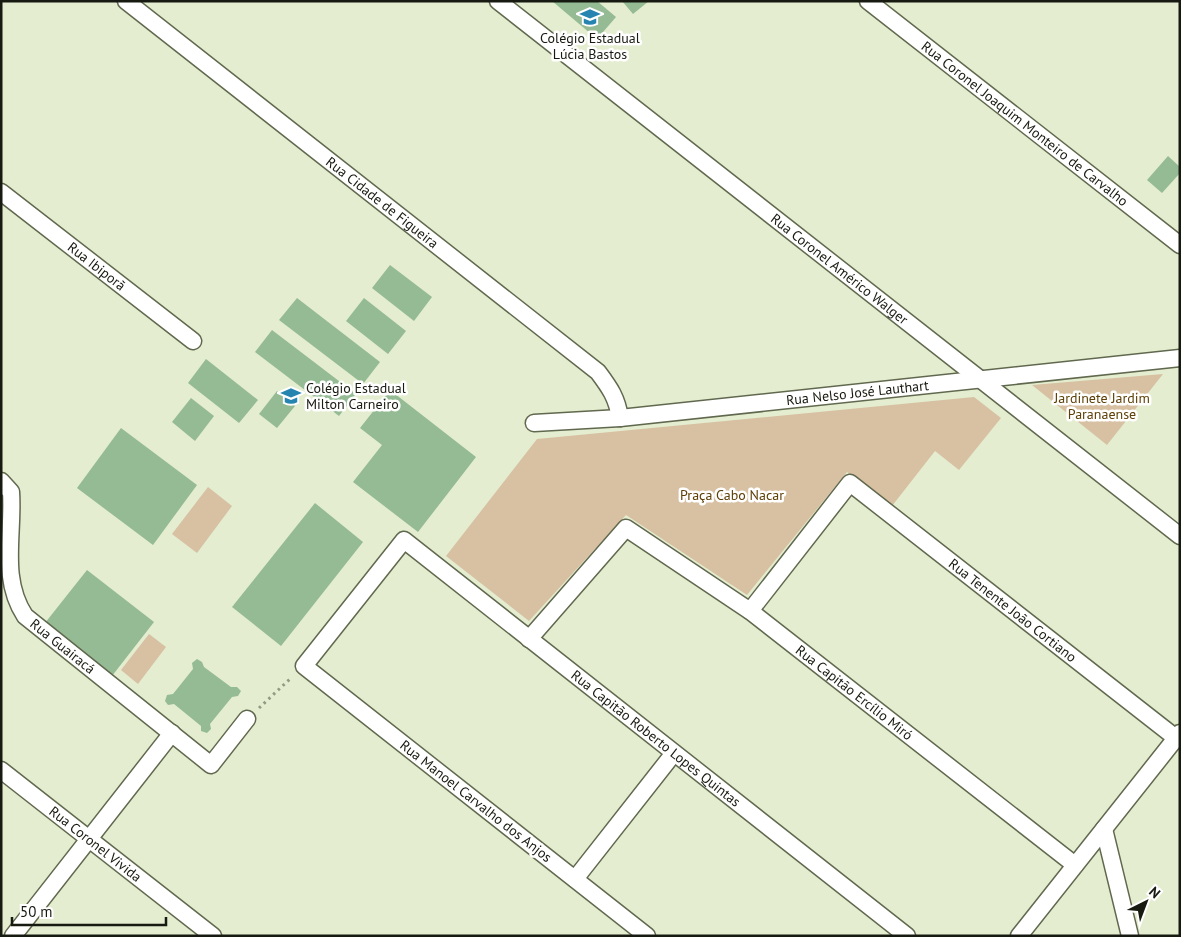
<svg xmlns="http://www.w3.org/2000/svg" width="1181" height="937" font-family="'PT Sans',sans-serif">
	<rect width="100%" height="100%" fill="#e4edd0"/>
	<!-- green -->
	<g fill="#d7c1a2">
		<path d="M 1163,374 L 1107,445 L 1032,385 Z"/>
		<path d="M 974,397 L 1001,418 L 959,470 L 935,451 L 892,506 L 847,472 L 747,595 L 626,515 L 529,621 L 446,556 L 537,439 Z"/>
		<path d="M 208,487 L 232,506 L 197,553 L 172,534 Z"/>
		<path d="M 149,634 L 166,647 L 138,684 L 121,670 Z"/>
	</g>
	<!-- building -->
	<g fill="#95bb94">
		<path d="M 552,1 L 597,1 L 616,17 L 597,39 Z"/>
		<path d="M 622,1 L 649,1 L 633,14 Z"/>
		<path d="M 1168,156 L 1180,167 L 1180,173 L 1162,193 L 1147,180 Z"/>
		<path d="M 390,265 L 432,297 L 414,321 L 372,288 Z"/>
		<path d="M 297,298 L 380,362 L 363,384 L 279,320 Z"/>
		<path d="M 364,298 L 406,331 L 388,354 L 346,321 Z"/>
		<path d="M 272,330 L 356,394 L 339,416 L 255,352 Z"/>
		<path d="M 206,359 L 258,400 L 239,423 L 188,383 Z"/>
		<path d="M 390,390 L 476,457 L 418,532 L 353,482 L 382,445 L 360,428 Z"/>
		<path d="M 277,391 L 295,406 L 277,428 L 259,414 Z"/>
		<path d="M 191,398 L 214,416 L 195,441 L 172,422 Z"/>
		<path d="M 121,428 L 197,485 L 153,545 L 77,488 Z"/>
		<path d="M 315,503 L 363,542 L 281,646 L 232,607 Z"/>
		<path d="M 87,570 L 154,622 L 112,676 L 45,623 Z"/>
		<path d="M 197,659 L 202,662 L 204,667 L 231,687 L 237,687 L 241,691 L 238,696 L 232,697 L 210,724 L 211,729 L 207,733 L 201,731 L 201,726 L 174,704 L 168,705 L 165,701 L 167,695 L 173,694 L 193,669 L 192,663 Z"/>
	</g>
	<g fill="none" stroke-linecap="round" stroke-linejoin="round">
		<defs>
			<g id="minor">
				<path id="s1" d="M 126,1 L 598,372 C 610,388 617,398 620,418"/>
				<path id="s2" d="M 498,1 L 1180,536"/>
				<path id="s3" d="M 868,1 L 1180,245"/>
				<path id="s4" d="M 1,192 L 193,341"/>
				<path id="s5" d="M 534,423 L 620,418 L 1180,358"/>
				<path id="s6" d="M 1,481 L 11,492 C 14,534 0,578 25,616 L 211,765 L 247,719"/>
				<path id="s7" d="M 750,611 L 850,483 L 1176,738"/>
				<path id="s8" d="M 529,639 L 626,528 L 750,611 L 1075,865"/>
				<path id="s9" d="M 1,770 L 213,936"/>
				<path d="M 1104,829 L 1130,936"/>
				<path d="M 575,879 L 674,753"/>
				<path d="M 13,936 L 172,733"/>
				<path id="s10" d="M 647,936 L 304,666 L 404,540 L 907,936"/>
				<path d="M 1019,936 L 1180,733"/>
			</g>
		</defs>
		<!-- minor casing -->
		<use href="#minor" stroke="#60684e" stroke-width="19"/>
		<!-- path -->
		<path stroke="#939a84" stroke-width="3" stroke-dasharray="2.5 4" stroke-linecap="butt" d="M 259,708 L 291,678"/>
		<!-- minor -->
		<use href="#minor" stroke="#fff" stroke-width="16"/>
	</g>
	<!-- icons -->
	<defs>
		<symbol id="school-bare" viewBox="-9 -9 18 18"><path d="M0-5L7-2L0 1L-7-2ZM-4 1L0 2.5L4 1V4Q0 6-4 4Z" fill="#2684b0" stroke="#fff" stroke-width="2.5" paint-order="stroke"/></symbol>
	</defs>
	<g fill-rule="evenodd">
		<use href="#school-bare" x="576" y="3" width="28" height="28"/>
		<use href="#school-bare" x="277" y="382" width="28" height="28"/>
	</g>
	<g text-anchor="middle" dominant-baseline="central" stroke-width="5" stroke-linejoin="round" paint-order="stroke">
		<!-- poi labels -->
		<g font-size="14" fill="#171a10" stroke="#fff">
			<text x="590" y="38">Colégio Estadual<tspan x="590" dy="16">Lúcia Bastos</tspan></text>
			<text x="306" y="388" text-anchor="start">Colégio Estadual<tspan x="306" dy="16">Milton Carneiro</tspan></text>
		</g>
		<!-- street labels -->
		<g font-size="14" fill="#171a10" stroke="#fff">
			<text stroke="none"><textPath href="#s3" startOffset="199">Rua Coronel Joaquim Monteiro de Carvalho</textPath></text>
			<text stroke="none"><textPath href="#s1" startOffset="326">Rua Cidade de Figueira</textPath></text>
			<text stroke="none"><textPath href="#s4" startOffset="121">Rua Ibiporã</textPath></text>
			<text stroke="none"><textPath href="#s2" startOffset="434">Rua Coronel Américo Walger</textPath></text>
			<text stroke="none"><textPath href="#s5" startOffset="325">Rua Nelso José Lauthart</textPath></text>
			<text stroke="none"><textPath href="#s7" startOffset="369">Rua Tenente João Cortiano</textPath></text>
			<text stroke="none"><textPath href="#s6" startOffset="190">Rua Guairacá</textPath></text>
			<text stroke="none"><textPath href="#s8" startOffset="429">Rua Capitão Ercílio Miró</textPath></text>
			<text stroke="none"><textPath href="#s10" startOffset="918">Rua Capitão Roberto Lopes Quintas</textPath></text>
			<text transform="translate(476 801) rotate(38)">Rua Manoel Carvalho dos Anjos</text>
			<text stroke="none"><textPath href="#s9" startOffset="120">Rua Coronel Vivida</textPath></text>
		</g>
		<!-- park labels -->
		<g font-size="14" fill="#5e4007" stroke="#fff">
			<text x="1102" y="398">Jardinete Jardim<tspan x="1102" dy="16">Paranaense</tspan></text>
			<text x="732" y="495">Praça Cabo Nacar</text>
		</g>
	</g>
	<!-- border -->
	<rect width="1181" height="937" fill="none" stroke="#171a10" stroke-width="5"/>
	<!-- north arrow -->
	<g transform="translate(1146 902) rotate(42)" stroke="#ffffff" stroke-width="4" paint-order="stroke">
	<path d="M0-4L9 19L0 12L-9 19Z" fill="#171a10"/>
	<text y="-8" font-size="14" font-weight="bold" text-anchor="middle" fill="#171a10">N</text>
	</g>
	<!-- scale -->
	<path d="M12 917v8h154v-8" fill="none" stroke="#171a10" stroke-width="2.5"/>
	<text x="20" y="917" font-size="15" fill="#171a10" stroke="#ffffff" stroke-width="4" paint-order="stroke">50 m</text>
</svg>
